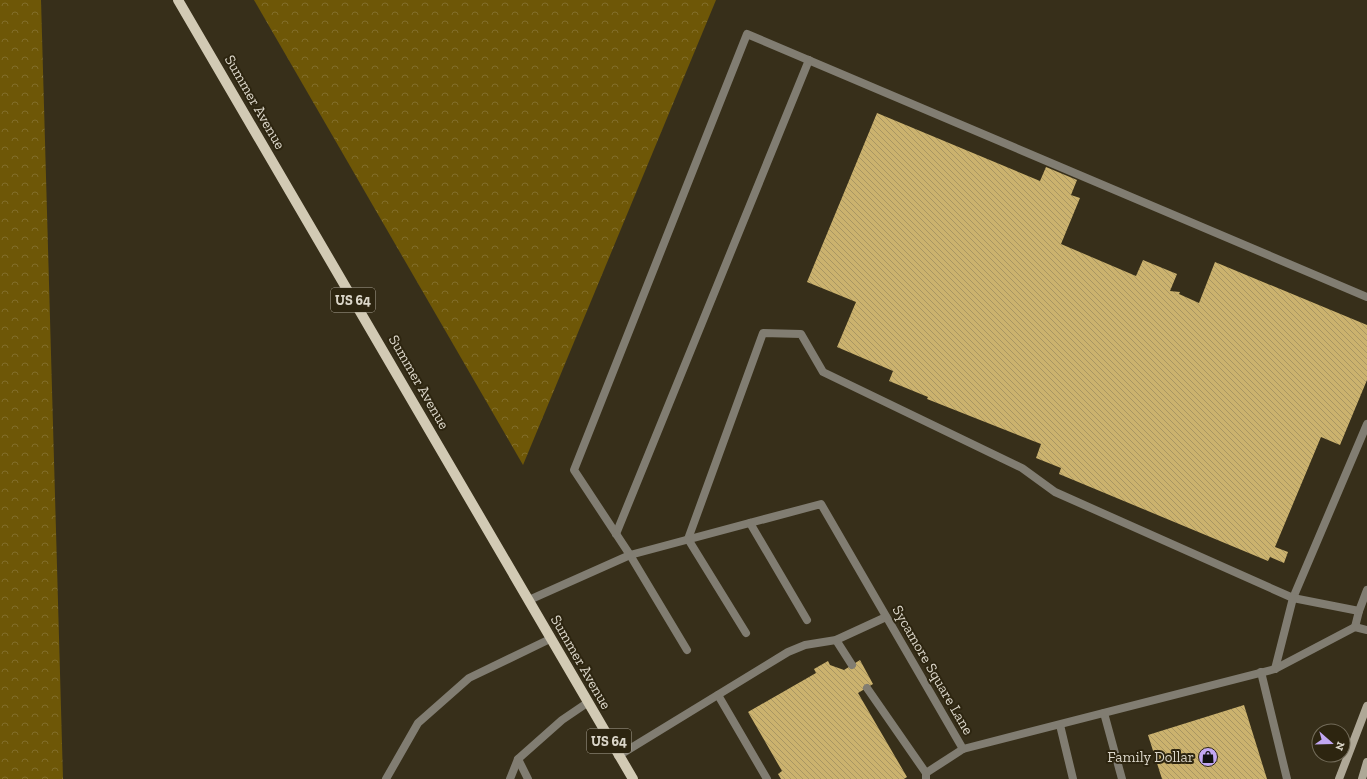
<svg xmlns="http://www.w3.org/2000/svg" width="1367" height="779" font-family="'Zilla Slab',serif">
	<defs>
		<pattern id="forest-crowns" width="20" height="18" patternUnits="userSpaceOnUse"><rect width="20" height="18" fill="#6e5707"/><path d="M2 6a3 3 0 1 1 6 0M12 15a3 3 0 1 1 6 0" fill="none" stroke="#826e2a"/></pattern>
		<pattern id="building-back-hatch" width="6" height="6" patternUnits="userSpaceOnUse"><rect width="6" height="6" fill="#cbb26e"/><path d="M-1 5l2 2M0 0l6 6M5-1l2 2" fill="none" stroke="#a99662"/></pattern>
	</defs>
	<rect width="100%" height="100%" fill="#372f1a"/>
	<!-- forest -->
	<g fill="url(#forest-crowns)">
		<path d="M 0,0 L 41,0 L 63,779 L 0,779 Z"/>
		<path d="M 254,0 L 716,0 L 523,465 Z"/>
	</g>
	<!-- building -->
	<g fill="url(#building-back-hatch)">
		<path d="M 877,113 L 1040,181 L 1046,167 L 1077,180 L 1071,195 L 1080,198 L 1061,244 L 1136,276 L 1143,260 L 1177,274 L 1170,291 L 1180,292 L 1179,294 L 1199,303 L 1215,262 L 1367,325 L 1367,380 L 1340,445 L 1321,437 L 1275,547 L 1288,552 L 1284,563 L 1270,557 L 1268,561 L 1059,474 L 1061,468 L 1036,458 L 1041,444 L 927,399 L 928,397 L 889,381 L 893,371 L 837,347 L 856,302 L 807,282 Z"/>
		<path d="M 860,660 L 873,684 L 858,693 L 907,777 L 904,779 L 781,779 L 778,774 L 782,771 L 748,712 L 816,673 L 814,669 L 828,661 L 830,665 L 844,670 Z"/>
		<path d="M 1244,705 L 1267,779 L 1162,779 L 1148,735 Z"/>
	</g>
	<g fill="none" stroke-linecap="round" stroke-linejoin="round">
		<!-- service -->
		<g stroke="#817d72" stroke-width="8">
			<path d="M 750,523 L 807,620"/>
			<path d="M 616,534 L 809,60"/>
			<path d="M 1355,627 L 1359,611 L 1367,590"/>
			<path d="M 746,633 L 688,539 L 763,333 L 801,334 L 823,372 L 1022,468 L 1055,492 L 1293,598 L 1367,424"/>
			<path d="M 836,640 L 852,665"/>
			<path d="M 687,650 L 630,555 L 574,470 L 747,34 L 1367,297"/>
			<path d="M 1275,669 L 1293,598 L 1359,611"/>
			<path d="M 1261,672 L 1287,779"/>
			<path d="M 867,688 L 926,773 L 926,779"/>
			<path d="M 718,695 L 767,779"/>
			<path d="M 1104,713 L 1122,779"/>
			<path d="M 1060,725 L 1073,779"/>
			<path d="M 618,756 L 788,652 L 805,645 L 836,640 L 886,617"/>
			<path d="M 518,759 L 528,779"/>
			<path d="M 926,773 L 963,749"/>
			<path d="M 386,779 L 418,723 L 469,678 L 550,639"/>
			<path d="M 510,779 L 518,759 L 562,720 L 587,703"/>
		</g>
		<!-- minor -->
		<path stroke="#817d72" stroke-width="8" d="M 529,600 L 630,555 L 821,504 L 963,749 L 1275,669 L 1355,627 L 1367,630"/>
		<!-- secondary -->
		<g stroke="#afa897" stroke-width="8">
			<path d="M 1339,779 L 1367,706"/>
			<path d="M 1362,779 L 1367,762"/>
		</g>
		<!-- primary -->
		<path stroke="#d2cab4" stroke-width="10" d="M 178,0 L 633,779"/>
	</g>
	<!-- icons -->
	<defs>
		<symbol id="shop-disc" viewBox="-11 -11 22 22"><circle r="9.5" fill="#c2a7f2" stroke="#2d2510"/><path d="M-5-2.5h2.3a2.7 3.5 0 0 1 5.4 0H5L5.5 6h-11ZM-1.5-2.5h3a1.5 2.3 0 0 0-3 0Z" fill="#111"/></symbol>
	</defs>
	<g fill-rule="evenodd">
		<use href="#shop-disc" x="1197" y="746" width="22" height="22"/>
	</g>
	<g text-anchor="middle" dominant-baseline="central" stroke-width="4" stroke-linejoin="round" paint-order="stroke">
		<!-- shield labels -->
		<g fill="#2d2510" stroke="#a7a192" stroke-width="1">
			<rect x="331" y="288" width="44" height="24" rx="3"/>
			<rect x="587" y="729" width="44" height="24" rx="3"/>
		</g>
		<g font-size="14" font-weight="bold" fill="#dbd6c9">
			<text x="353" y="300">US 64</text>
			<text x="609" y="741">US 64</text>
		</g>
		<!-- street labels -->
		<g font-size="15" fill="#dbd6c9" stroke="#2d2510">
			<text transform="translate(255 102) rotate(60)">Summer Avenue</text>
			<text transform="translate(419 382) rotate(60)">Summer Avenue</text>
			<text transform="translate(581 662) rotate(60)">Summer Avenue</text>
			<text transform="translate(933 670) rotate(60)">Sycamore Square Lane</text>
		</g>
		<!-- poi labels -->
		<g font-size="15" fill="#dbd6c9" stroke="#2d2510" text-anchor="end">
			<text x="1194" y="757">Family Dollar</text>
		</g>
	</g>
	<!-- north arrow -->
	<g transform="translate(1331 743) rotate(110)"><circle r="19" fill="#2d2510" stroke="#736c5a"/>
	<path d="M0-3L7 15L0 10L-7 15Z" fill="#c2a7f2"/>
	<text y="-6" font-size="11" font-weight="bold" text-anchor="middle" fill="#dbd6c9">N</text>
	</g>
</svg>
